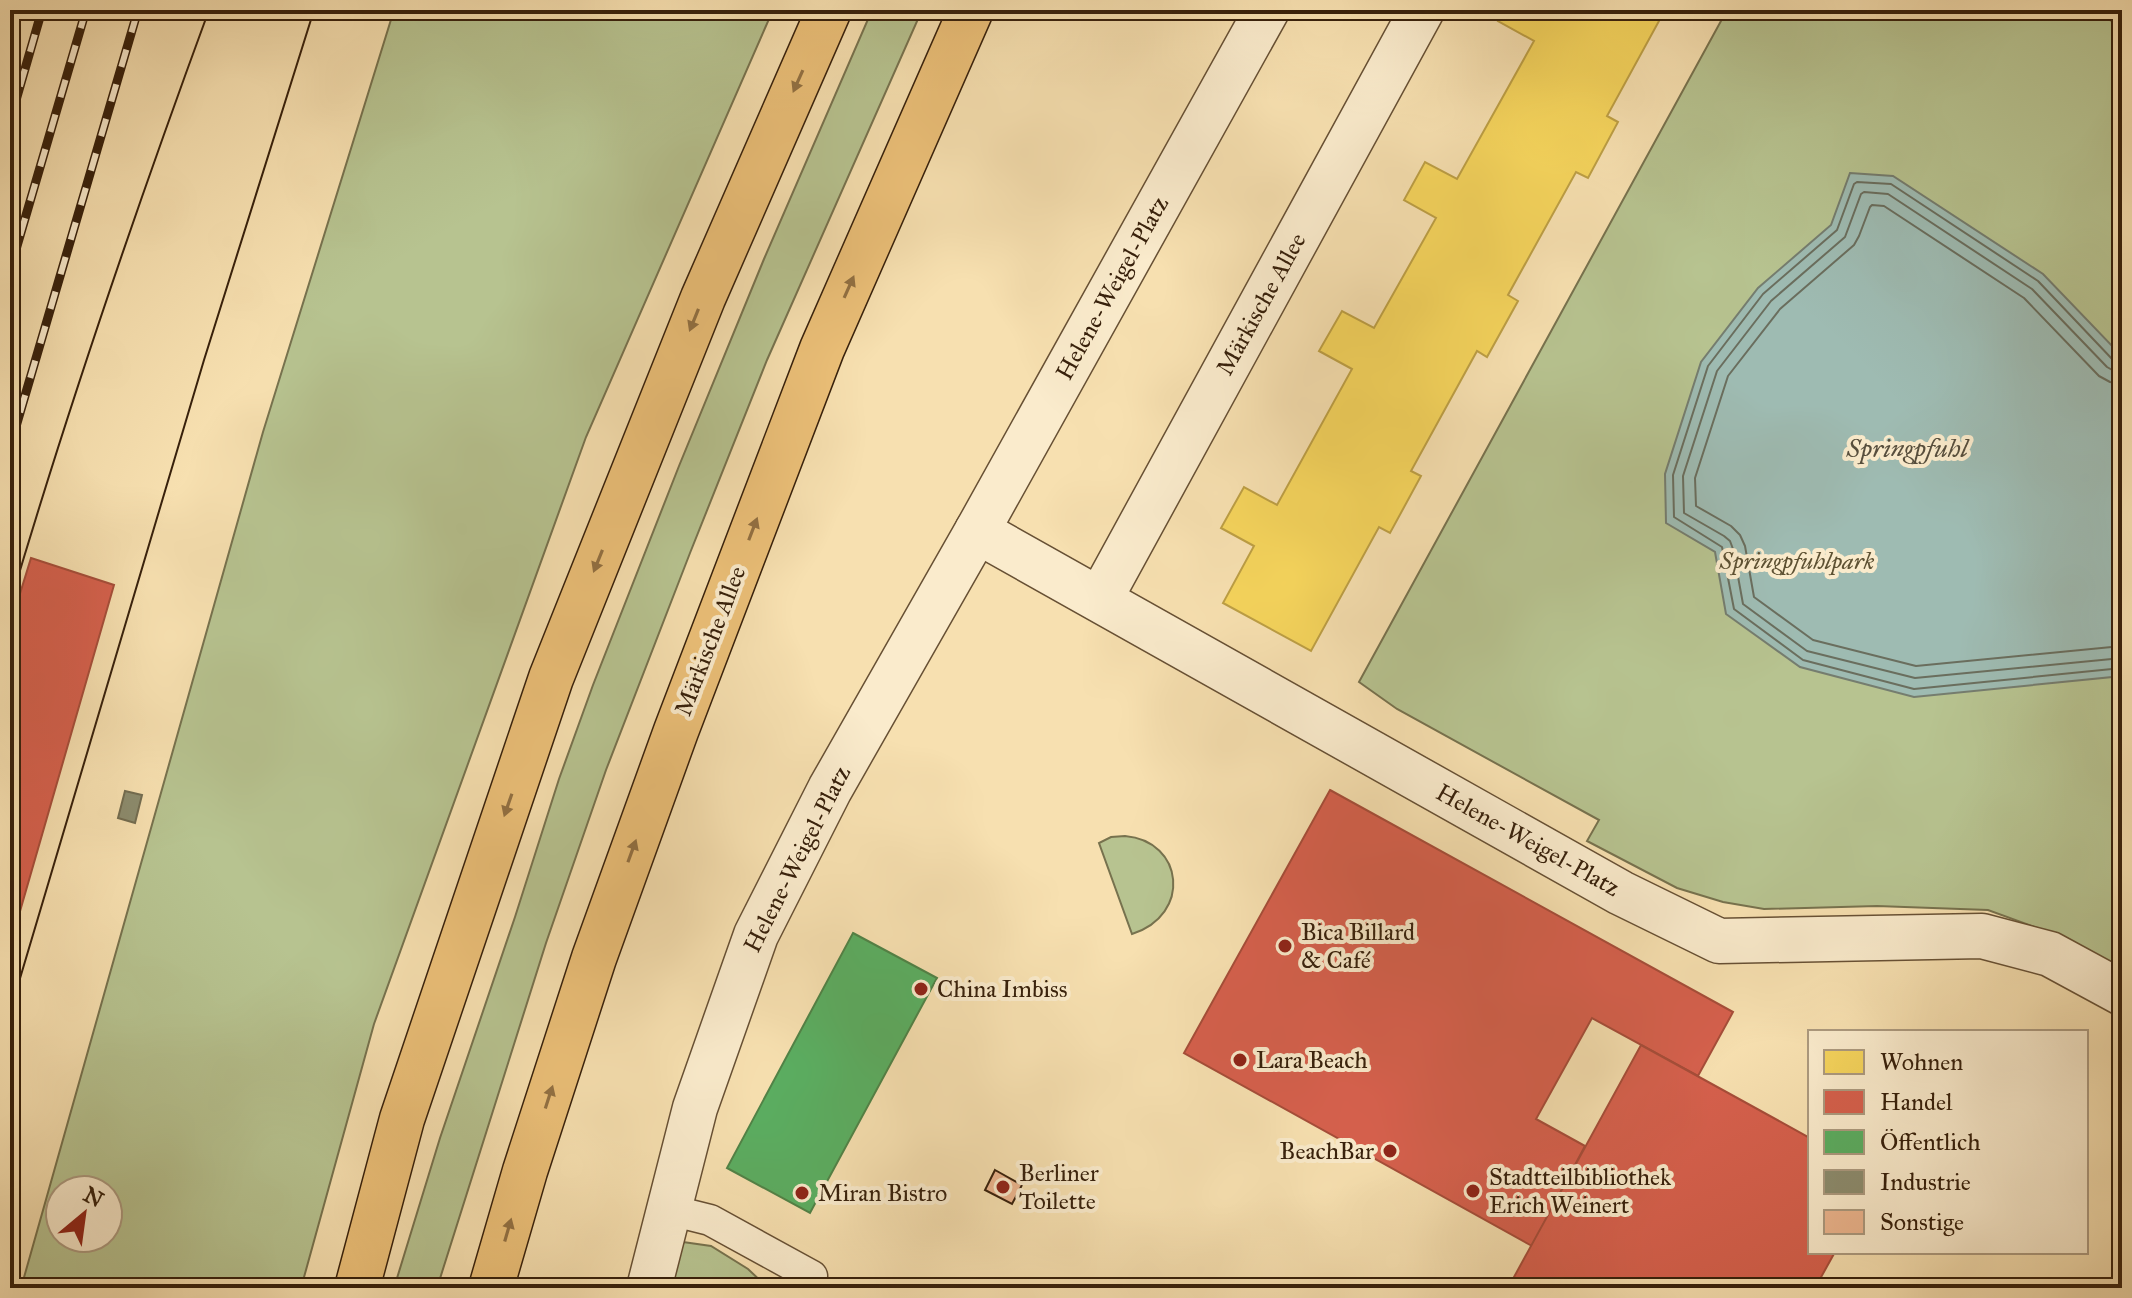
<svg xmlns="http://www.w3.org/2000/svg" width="2132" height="1298" font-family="'IM FELL Great Primer',serif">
	<rect width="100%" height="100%" fill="#f7e0b0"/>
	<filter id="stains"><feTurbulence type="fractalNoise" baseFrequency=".0025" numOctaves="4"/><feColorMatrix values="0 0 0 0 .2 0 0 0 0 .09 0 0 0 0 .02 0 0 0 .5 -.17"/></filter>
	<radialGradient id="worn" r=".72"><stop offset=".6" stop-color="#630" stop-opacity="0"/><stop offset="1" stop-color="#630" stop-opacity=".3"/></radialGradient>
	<!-- green -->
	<g fill="#b7c390" stroke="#77724e" stroke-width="2" fill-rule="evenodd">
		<path d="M 394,10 L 773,10 L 586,437 L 374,1024 L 301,1288 L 21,1288 L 263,432 ZM 108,1190 L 108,1238 L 60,1238 L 60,1190 Z"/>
		<path d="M 872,10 L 922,10 L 767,360 L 690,553 L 606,770 L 546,943 L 437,1288 L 394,1288 L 440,1138 L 515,917 L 559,779 L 593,685 L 679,466 L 764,259 Z"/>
		<path d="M 1727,10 L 2092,10 L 2122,27 L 2122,970 L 2051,933 L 1988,910 L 1877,906 L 1764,909 L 1723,902 L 1677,888 L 1587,841 L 1599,820 L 1397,709 L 1359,682 Z"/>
		<path d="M 1125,836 C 1184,841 1192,915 1132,934 L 1099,843 L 1111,837 Z"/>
		<path d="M 683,1242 L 711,1246 L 748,1269 L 768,1288 L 667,1288 Z"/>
	</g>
	<!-- water -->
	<path fill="#9ebbb2" stroke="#757d6f" stroke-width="2" d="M 1850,173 L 1893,176 L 2043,274 L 2117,351 L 2122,360 L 2122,676 L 1914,697 L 1800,667 L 1726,614 L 1715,552 L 1666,523 L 1665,474 L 1701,362 L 1758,288 L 1831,225 Z"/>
	<!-- homes -->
	<g fill="#f6d55c" stroke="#bd9f44" stroke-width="2">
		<path d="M 1504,10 L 1665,10 L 1607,116 L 1618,122 L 1588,178 L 1576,172 L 1508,295 L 1518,301 L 1487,357 L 1477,351 L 1411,471 L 1421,476 L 1390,533 L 1379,527 L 1311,651 L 1223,603 L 1254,546 L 1221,528 L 1244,487 L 1277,505 L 1352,369 L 1319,351 L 1342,311 L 1374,328 L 1436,218 L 1404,200 L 1425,162 L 1457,179 L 1534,41 L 1498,21 Z"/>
		<path d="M 2122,1258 L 2122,1288 L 2106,1288 Z"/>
	</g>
	<!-- shops -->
	<g fill="#d6604d" stroke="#a64d39" stroke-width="2">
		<path d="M 31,558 L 114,585 L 10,946 L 10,626 Z"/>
		<path d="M 1330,790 L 1733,1012 L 1698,1076 L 1592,1018 L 1536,1119 L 1585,1146 L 1532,1246 L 1184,1053 Z"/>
		<path d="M 1641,1045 L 1810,1138 L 1810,1252 L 1835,1252 L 1815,1288 L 1508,1288 Z"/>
	</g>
	<!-- public -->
	<path fill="#5aae61" stroke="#508347" stroke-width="2" d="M 853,933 L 937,978 L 810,1213 L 727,1168 Z"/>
	<!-- industry -->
	<path fill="#8c8c6e" stroke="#726c50" stroke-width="2" d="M 125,791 L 142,795 L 135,823 L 118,818 Z"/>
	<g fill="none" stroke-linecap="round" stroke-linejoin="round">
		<!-- shore -->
		<g stroke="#6a6e5e" stroke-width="2">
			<path d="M 2122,362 L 2113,360 L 2038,281 L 1891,184 L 1857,182 L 1854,184 L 1837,230 L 1763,294 L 1708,366 L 1673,475 L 1674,517 L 1722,547 L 1734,609 L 1803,660 L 1914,689 L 2122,668"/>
			<path d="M 2122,372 L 2114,371 L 2107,367 L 2032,289 L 1888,194 L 1864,192 L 1861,194 L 1845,237 L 1771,301 L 1717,371 L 1683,476 L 1684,513 L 1724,536 L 1730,541 L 1733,549 L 1743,604 L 1807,651 L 1915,678 L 2122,658"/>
			<path d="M 2122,384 L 2110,382 L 2099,376 L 2024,298 L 1884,206 L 1872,205 L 1870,207 L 1859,236 L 1854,245 L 1780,309 L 1728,376 L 1695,478 L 1696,506 L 1731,526 L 1740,535 L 1745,546 L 1754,597 L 1813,640 L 1916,666 L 2122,646"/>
		</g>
	</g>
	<!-- building -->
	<path fill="#edb68f" stroke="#37200b" stroke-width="2" d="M 995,1170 L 1022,1185 L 1012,1204 L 985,1190 Z"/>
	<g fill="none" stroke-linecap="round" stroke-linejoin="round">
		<defs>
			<path id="service" d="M 670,1210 L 710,1220 L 812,1276"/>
			<g id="minor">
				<path d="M 977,531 L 1621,893 L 1719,941 L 1982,936 L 2050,954 L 2122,993"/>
				<path d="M 1100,599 L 1422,10"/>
				<path d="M 649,1288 L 695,1108 L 756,935 L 830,789 L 977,531 L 1267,10"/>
			</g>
			<g id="primary">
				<path d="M 357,1288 L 402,1119 L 551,678 L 703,298 L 829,10"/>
				<path d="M 491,1288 L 525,1171 L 594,958 L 676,731 L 822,349 L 971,10"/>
			</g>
		</defs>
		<!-- service casing -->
		<use href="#service" stroke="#675034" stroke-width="33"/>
		<!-- minor casing -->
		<use href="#minor" stroke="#675034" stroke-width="47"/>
		<!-- primary casing -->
		<use href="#primary" stroke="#37200b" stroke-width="47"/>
		<!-- service -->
		<use href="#service" stroke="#faebcc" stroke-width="30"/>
		<!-- minor -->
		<use href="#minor" stroke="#faebcc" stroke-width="44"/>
		<!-- primary -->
		<use href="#primary" stroke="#ecc078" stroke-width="44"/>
		<!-- tram -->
		<g stroke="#37200b" stroke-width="2">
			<path d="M 10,604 C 69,404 137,206 209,10"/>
			<path d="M 10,1012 L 204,360 L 314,10"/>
		</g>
		<defs>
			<g id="rail">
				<path d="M 10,121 L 42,10"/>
				<path d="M 10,270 L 86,10"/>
				<path d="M 10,447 L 138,10"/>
			</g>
		</defs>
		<!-- rail casing -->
		<use href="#rail" stroke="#37200b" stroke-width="9"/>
		<!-- rail -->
		<use href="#rail" stroke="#faebcc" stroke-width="6" stroke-dasharray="18" stroke-linecap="butt"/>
	</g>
	<!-- one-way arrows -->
	<defs><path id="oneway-solid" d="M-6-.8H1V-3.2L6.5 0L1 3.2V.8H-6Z" transform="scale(2)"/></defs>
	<g fill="#927042">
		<use href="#oneway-solid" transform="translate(798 81) rotate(114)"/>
		<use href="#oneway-solid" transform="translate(849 287) rotate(-66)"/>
		<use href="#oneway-solid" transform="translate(694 320) rotate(112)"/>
		<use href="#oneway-solid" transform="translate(753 529) rotate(-69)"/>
		<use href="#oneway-solid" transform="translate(598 561) rotate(112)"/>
		<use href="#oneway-solid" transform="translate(508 805) rotate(109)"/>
		<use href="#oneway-solid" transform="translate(632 851) rotate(-70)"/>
		<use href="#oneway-solid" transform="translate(549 1097) rotate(-72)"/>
		<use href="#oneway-solid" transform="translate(508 1230) rotate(-74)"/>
	</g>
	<!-- markers -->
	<g fill="#8f2418" stroke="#faebcc" stroke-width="3">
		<circle cx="1285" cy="946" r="8"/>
		<circle cx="921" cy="989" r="8"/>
		<circle cx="1240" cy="1060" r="8"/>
		<circle cx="1390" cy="1151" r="8"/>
		<circle cx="1003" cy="1187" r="8"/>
		<circle cx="1473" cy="1191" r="8"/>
		<circle cx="802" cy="1193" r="8"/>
	</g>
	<g text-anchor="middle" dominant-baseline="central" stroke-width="8" stroke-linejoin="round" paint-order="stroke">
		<!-- street labels -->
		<g font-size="24" fill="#37200b" stroke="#faebcc">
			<text transform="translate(1112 288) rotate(-61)">Helene-Weigel-Platz</text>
			<text transform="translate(1261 304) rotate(-61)">Märkische Allee</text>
			<text transform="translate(710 641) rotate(-69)">Märkische Allee</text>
			<text transform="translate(1528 840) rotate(29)">Helene-Weigel-Platz</text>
			<text transform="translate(797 859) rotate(-63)">Helene-Weigel-Platz</text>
		</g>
		<!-- park labels -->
		<g font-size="24" font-style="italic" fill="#5d5133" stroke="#faebcc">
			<text x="1797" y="561">Springpfuhlpark</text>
		</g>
		<!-- poi labels -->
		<g font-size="24" fill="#37200b" stroke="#faebcc" text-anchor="start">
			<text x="1301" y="932">Bica Billard<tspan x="1301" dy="28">&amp; Café</tspan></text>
			<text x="937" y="989">China Imbiss</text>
			<text x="1256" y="1060">Lara Beach</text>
			<text x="1374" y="1151" text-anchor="end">BeachBar</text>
			<text x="1019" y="1173">Berliner<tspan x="1019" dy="28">Toilette</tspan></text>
			<text x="1489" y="1177">Stadtteilbibliothek<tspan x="1489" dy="28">Erich Weinert</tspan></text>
			<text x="818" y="1193">Miran Bistro</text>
		</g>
		<!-- water labels -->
		<g font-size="26" font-style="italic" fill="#564e3d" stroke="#faebcc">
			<text x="1907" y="448">Springpfuhl</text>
		</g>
	</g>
	<!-- margin -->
	<rect width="2132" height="1298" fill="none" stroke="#f7e0b0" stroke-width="40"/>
	<rect x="12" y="12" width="2108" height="1274" fill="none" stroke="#37200b" stroke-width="4"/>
	<rect x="20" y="20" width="2092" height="1258" fill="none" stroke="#37200b" stroke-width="2"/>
	<!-- legend -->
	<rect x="1808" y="1030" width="280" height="224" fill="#faebcc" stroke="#ac9a7f" stroke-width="2"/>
	<rect x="1824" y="1050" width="40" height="24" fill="#f6d55c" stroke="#ac9a7f" stroke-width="2"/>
	<text x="1880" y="1070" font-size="24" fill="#37200b">Wohnen</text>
	<rect x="1824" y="1090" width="40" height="24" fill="#d6604d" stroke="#ac9a7f" stroke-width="2"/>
	<text x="1880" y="1110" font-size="24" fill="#37200b">Handel</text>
	<rect x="1824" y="1130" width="40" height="24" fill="#5aae61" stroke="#ac9a7f" stroke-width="2"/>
	<text x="1880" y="1150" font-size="24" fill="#37200b">Öffentlich</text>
	<rect x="1824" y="1170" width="40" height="24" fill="#8c8c6e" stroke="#ac9a7f" stroke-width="2"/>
	<text x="1880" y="1190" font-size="24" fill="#37200b">Industrie</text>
	<rect x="1824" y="1210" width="40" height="24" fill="#edb68f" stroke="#ac9a7f" stroke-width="2"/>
	<text x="1880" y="1230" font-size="24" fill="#37200b">Sonstige</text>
	<!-- north arrow -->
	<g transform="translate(84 1214) rotate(29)"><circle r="38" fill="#faebcc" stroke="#ac9a7f" stroke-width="2"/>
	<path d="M0-6L14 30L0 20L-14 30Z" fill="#8f2418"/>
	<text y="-12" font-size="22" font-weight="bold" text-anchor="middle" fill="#37200b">N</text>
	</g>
	<rect width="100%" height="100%" filter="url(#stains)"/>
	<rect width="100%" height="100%" fill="url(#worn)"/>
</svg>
